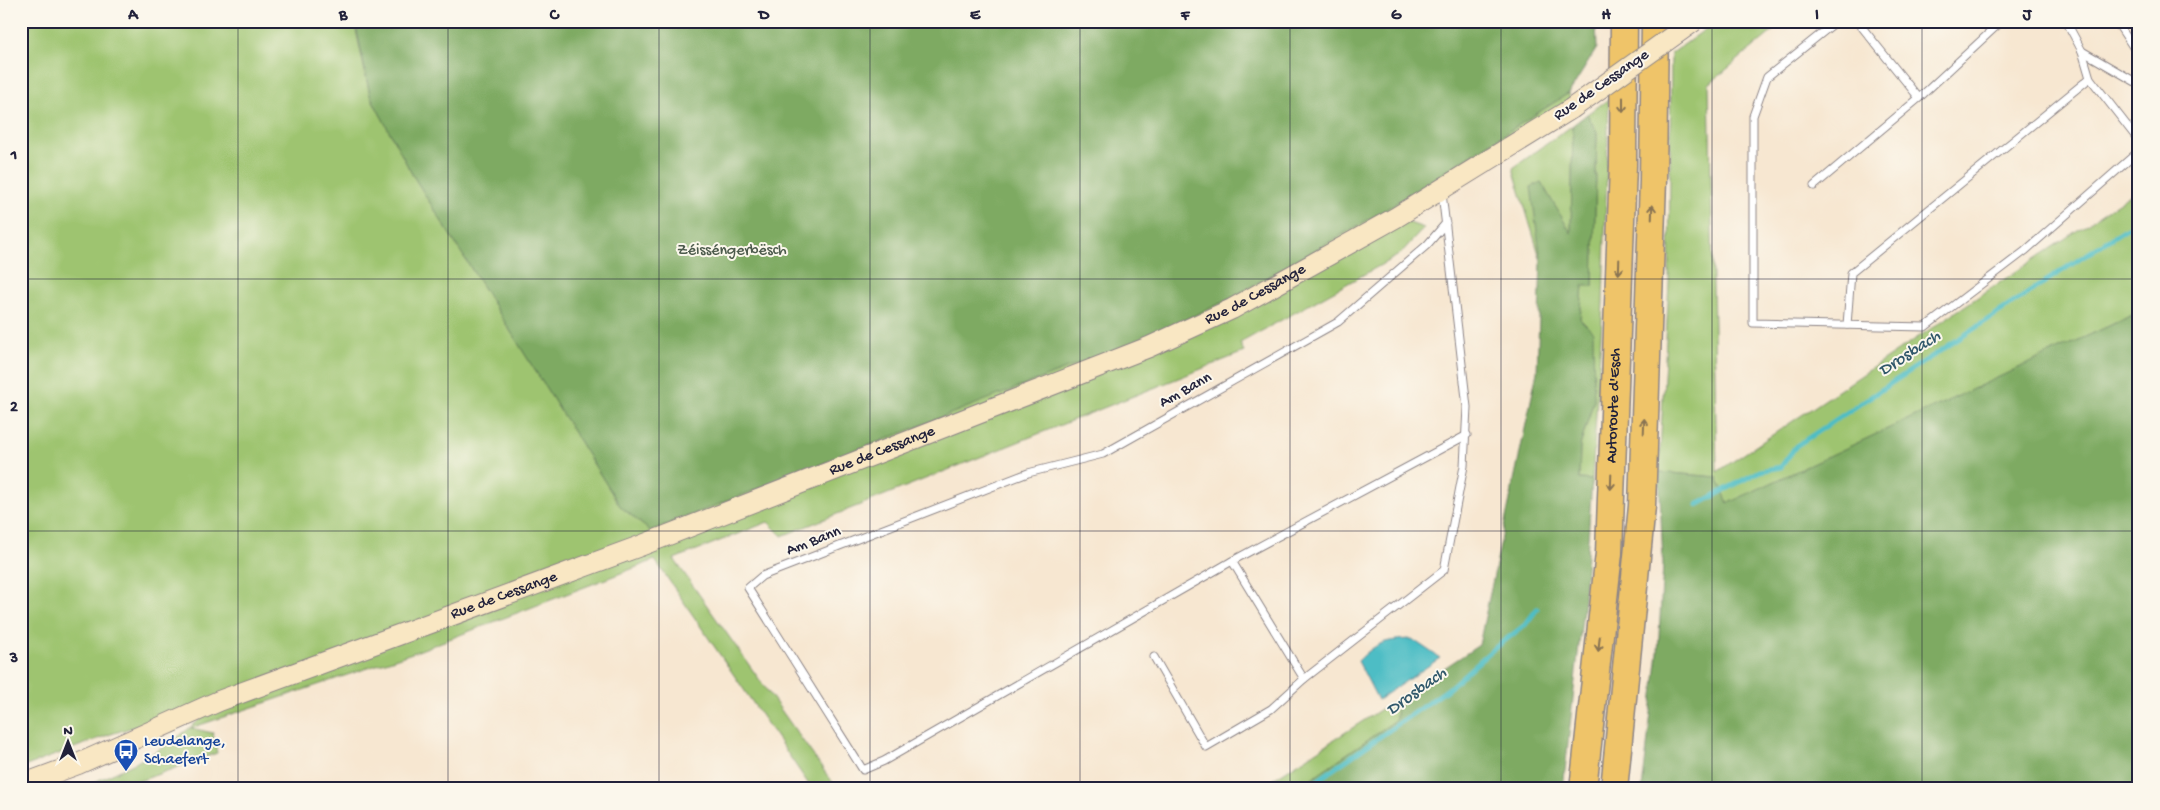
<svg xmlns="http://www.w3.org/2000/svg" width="2160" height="810" font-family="'Gochi Hand',sans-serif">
	<rect width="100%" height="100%" fill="#fbf7ec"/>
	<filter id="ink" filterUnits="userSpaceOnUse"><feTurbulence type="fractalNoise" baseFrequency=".02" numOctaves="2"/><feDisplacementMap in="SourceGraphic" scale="10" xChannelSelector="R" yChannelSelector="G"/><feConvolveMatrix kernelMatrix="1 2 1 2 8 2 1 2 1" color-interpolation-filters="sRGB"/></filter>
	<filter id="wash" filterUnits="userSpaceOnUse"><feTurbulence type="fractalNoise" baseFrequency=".0096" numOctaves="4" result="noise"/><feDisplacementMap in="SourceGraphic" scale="20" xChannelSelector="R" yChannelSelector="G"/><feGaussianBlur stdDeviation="1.12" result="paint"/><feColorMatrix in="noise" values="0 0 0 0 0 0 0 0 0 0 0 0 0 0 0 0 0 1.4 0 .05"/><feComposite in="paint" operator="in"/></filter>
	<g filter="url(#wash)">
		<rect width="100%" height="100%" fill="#f7e7d1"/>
		<!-- green -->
		<g fill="#9ec46f" stroke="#607355">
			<path d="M 37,21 L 354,21 L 370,95 L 412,174 L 620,506 L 650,531 L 1228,300 L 1385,210 L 1569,93 L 1571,109 L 1395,218 L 1424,228 L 1399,255 L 1240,343 L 1244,352 L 782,536 L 768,522 L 674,559 L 837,789 L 812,789 L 655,560 L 418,651 L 191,728 L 213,733 L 217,753 L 117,789 L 77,789 C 129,768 180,744 218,701 L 111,734 L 21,768 L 21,30 Z"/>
			<path d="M 1707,21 L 1763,21 L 1773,31 L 1709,84 L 1717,472 L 2139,189 L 2139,312 L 1727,504 L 1717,477 L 1659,472 L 1669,283 L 1671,54 L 1707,28 Z"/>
			<path d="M 1609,99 L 1603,303 L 1592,480 L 1579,479 L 1580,446 L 1594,400 L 1580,319 L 1583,285 L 1593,286 L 1597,133 L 1587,114 Z"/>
			<path d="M 1573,125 L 1571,234 L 1541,182 L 1532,188 L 1541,261 L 1513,168 Z"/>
			<path d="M 1397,699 L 1396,720 L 1296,789 L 1258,789 Z"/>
		</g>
		<!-- forest -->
		<g fill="#7eaa62" stroke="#50664e">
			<path d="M 355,21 L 1596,21 L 1597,48 L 1569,93 L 1385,210 L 1228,300 L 1145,338 L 650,531 L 620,506 L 412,174 L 370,95 Z"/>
			<path d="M 1587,114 L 1597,133 L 1593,286 L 1583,286 L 1580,319 L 1593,332 L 1594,400 L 1580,446 L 1579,479 L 1592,480 L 1584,600 L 1563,789 L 1296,789 L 1396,720 L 1397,699 L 1479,645 L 1537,372 L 1541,261 L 1531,187 L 1541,182 L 1571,233 L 1573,125 Z"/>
			<path d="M 2139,312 L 2139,789 L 1642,789 L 1658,653 L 1663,564 L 1659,472 L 1717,477 L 1728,503 Z"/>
		</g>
		<!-- water -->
		<path fill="#4ebdc5" stroke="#387080" d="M 1412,639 L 1440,658 L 1378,700 L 1358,661 C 1377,642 1385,640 1412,639 Z"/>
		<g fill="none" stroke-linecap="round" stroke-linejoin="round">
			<!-- stream -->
			<g stroke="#4ebdc5" stroke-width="5">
				<path d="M 1697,505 L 1760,471 L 1781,467 L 1796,446 L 2139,220"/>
				<path d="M 1305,789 L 1448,689 L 1491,651 L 1525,625 L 1537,609"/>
			</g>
		</g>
	</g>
	<g filter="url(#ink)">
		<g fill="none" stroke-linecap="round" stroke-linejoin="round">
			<defs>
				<g id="service">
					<path d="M 1837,21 L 1767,77 L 1753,116 L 1753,323 L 1925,327 L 2025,251 L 2139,151"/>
					<path d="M 1857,21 L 1919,98"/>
					<path d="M 2066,21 L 2082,51 L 2139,84"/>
					<path d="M 2116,21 L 2139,56"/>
					<path d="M 2082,51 L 2090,78 L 2139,141"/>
					<path d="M 1814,186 L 1919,98 L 2002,21"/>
					<path d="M 1442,193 L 1467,407 L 1464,466 L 1444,570 L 1304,679 L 1232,561 L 884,761 L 863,770 L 748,588 L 762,576 L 1028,473 L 1103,454 L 1338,322 L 1427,245 L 1446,223"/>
					<path d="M 1847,325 L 1851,273 L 2090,78"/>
					<path d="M 1232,561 L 1467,435"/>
					<path d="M 1154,657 L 1206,747 L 1271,709 L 1304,679"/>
				</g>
				<g id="secondary">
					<path id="s1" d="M 21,785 L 78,764 L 219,701 L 640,546 L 1149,347 L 1232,309 L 1395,218 L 1571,109"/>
				</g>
				<g id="motorway">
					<path id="s2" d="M 1583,789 L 1609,553 L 1623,165 L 1624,21"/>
					<path d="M 1614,789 L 1642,506 L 1653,180 L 1655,21"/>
				</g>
			</defs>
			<!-- service casing -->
			<use href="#service" stroke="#8c8486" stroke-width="9"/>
			<!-- secondary casing -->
			<use href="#secondary" stroke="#8c8486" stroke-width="22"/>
			<!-- motorway casing -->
			<use href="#motorway" stroke="#8c8486" stroke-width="29"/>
			<!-- service -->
			<use href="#service" stroke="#fff" stroke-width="7"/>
			<!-- secondary -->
			<use href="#secondary" stroke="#f9e7c3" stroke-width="20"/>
			<!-- motorway -->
			<use href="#motorway" stroke="#efc469" stroke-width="26"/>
			<defs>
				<path id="secondary-bridge" d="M 1571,109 L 1694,21"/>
			</defs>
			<!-- secondary-bridge casing -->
			<use href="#secondary-bridge" stroke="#8c8486" stroke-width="22" stroke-linecap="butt"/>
			<!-- secondary-bridge -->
			<use href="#secondary-bridge" stroke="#f9e7c3" stroke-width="20"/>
		</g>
		<!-- one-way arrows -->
		<defs><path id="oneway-shaft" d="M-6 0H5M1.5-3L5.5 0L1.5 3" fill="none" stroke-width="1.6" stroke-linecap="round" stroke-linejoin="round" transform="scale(1.25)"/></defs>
		<g stroke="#887352">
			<use href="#oneway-shaft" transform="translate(1623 105) rotate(90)"/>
			<use href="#oneway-shaft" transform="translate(1652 212) rotate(-88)"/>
			<use href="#oneway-shaft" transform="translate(1619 267) rotate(92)"/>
			<use href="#oneway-shaft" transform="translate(1644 426) rotate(-88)"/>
			<use href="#oneway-shaft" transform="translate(1611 482) rotate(92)"/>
			<use href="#oneway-shaft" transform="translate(1599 644) rotate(96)"/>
		</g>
	</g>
	<!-- grid -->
	<path fill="none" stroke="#22223b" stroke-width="1" stroke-opacity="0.55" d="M 238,21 L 238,789M 448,21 L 448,789M 659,21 L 659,789M 870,21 L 870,789M 1080,21 L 1080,789M 1290,21 L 1290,789M 1501,21 L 1501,789M 1712,21 L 1712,789M 1922,21 L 1922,789M 21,279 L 2139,279M 21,531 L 2139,531"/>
	<!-- icons -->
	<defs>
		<symbol id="bus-pin" viewBox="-11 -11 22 30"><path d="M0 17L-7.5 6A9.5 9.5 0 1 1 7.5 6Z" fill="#1a4fb4" stroke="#fbf7ec"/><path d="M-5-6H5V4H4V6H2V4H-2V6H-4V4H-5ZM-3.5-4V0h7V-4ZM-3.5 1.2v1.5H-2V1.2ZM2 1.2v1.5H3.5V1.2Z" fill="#fff"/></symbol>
	</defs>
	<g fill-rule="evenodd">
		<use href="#bus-pin" x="112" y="737" width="28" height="38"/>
	</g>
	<g text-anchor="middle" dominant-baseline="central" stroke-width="4" stroke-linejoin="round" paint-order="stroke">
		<!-- street labels -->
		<g font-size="16" fill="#22223b" stroke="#fbf7ec">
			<text transform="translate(1602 86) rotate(-35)">Rue de Cessange</text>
			<text stroke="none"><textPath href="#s1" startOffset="1329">Rue de Cessange</textPath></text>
			<text transform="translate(1186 391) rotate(-29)">Am Bann</text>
			<text stroke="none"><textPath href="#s2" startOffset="385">Autoroute d'Esch</textPath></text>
			<text stroke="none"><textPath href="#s1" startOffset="924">Rue de Cessange</textPath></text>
			<text transform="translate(814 542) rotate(-21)">Am Bann</text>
			<text stroke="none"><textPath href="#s1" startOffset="519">Rue de Cessange</textPath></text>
		</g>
		<!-- park labels -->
		<g font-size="16" fill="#4d5b4d" stroke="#fbf7ec">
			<text x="732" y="251">Zéisséngerbësch</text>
		</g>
		<!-- transit labels -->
		<g font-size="16" fill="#164399" stroke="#fbf7ec" text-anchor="start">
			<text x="144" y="742">Leudelange,<tspan x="144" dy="18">Schaefert</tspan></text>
		</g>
		<!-- water labels -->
		<g font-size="18" font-style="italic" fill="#31586b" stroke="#fbf7ec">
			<text transform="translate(1910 354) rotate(-33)">Drosbach</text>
			<text transform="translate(1417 692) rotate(-36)">Drosbach</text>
		</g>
	</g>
	<!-- margin -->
	<rect width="2160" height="810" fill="none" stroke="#fbf7ec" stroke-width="55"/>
	<!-- north arrow -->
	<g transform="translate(68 742)" stroke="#fbf7ec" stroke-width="4" paint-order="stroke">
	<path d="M0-4L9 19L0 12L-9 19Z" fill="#22223b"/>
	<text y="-8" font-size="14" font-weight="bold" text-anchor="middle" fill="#22223b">N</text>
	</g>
	<rect x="28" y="28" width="2104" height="754" fill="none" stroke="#22223b" stroke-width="2"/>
	<g font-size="16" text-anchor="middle" font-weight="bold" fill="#22223b">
		<text x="133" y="19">A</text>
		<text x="343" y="19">B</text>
		<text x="554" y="19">C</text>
		<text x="764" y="19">D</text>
		<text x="975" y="19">E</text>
		<text x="1185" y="19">F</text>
		<text x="1396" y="19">G</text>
		<text x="1606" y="19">H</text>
		<text x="1817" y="19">I</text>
		<text x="2027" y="19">J</text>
		<text x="14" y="159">1</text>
		<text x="14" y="411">2</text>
		<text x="14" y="662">3</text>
	</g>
</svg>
